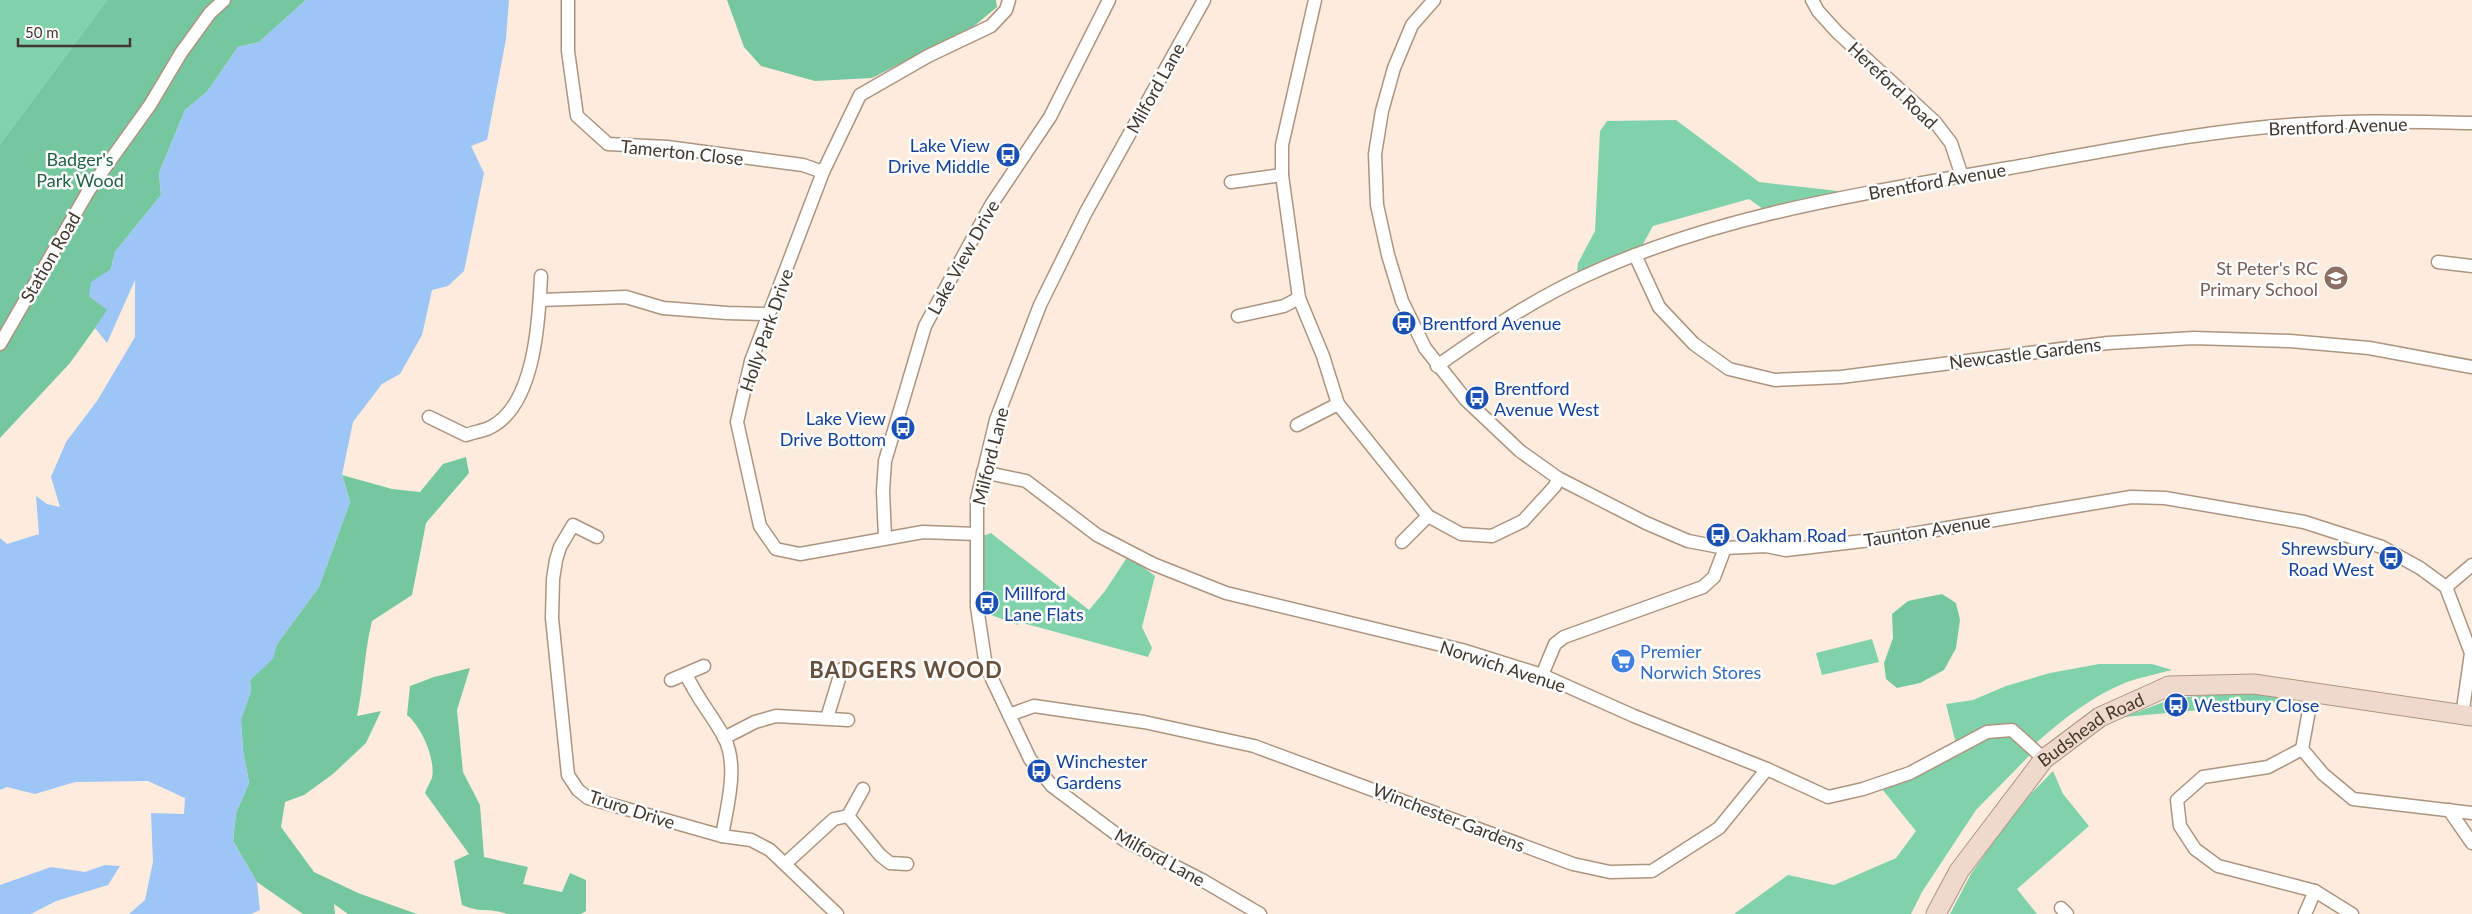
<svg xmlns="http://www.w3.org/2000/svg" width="2472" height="914" font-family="Lato,sans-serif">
	<rect width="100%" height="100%" fill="#fdecde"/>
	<!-- green -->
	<g fill="#80d2ab">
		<path d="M 0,0 L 107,0 L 0,144 Z"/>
		<path d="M 1676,120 L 1759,182 L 1847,192 L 1763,209 L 1749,199 L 1653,226 L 1642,246 L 1577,273 L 1578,263 L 1595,231 L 1600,131 L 1607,121 Z"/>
		<path d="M 991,533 L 1089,610 L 1105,591 L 1128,556 L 1155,576 L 1142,627 L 1152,648 L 1148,657 L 1019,622 L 1018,625 L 983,612 L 980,537 Z"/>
		<path d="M 1872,639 L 1879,662 L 1822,675 L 1816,653 Z"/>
		<path d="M 2099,664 L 2152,664 L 2172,670 C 2157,674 2142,677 2127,682 C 2092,696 2063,719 2035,744 L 2013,726 L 1956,744 L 1946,704 L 1973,700 L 2006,686 L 2050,673 Z"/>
		<path d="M 2246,692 L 2282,695 L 2288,702 L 2124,717 L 2174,698 Z"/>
		<path d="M 2010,734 L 2032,753 L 1976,810 L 1922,892 L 1911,914 L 1734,914 L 1788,875 L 1834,885 L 1896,858 L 1916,831 L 1882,789 L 1989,736 Z"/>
		<path d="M 2053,771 L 2063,794 L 2089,826 L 2017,889 L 2037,914 L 1950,914 L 1971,874 L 2016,809 Z"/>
	</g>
	<!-- forest -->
	<g fill="#74c79f">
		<path d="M 107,0 L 306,0 L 259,42 L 238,47 L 207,92 L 185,110 L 159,173 L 161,195 L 115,252 L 111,269 L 89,296 L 108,310 L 70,363 L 0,438 L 0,144 Z"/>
		<path d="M 727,0 L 996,0 L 997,7 L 974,26 L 872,78 L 815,81 L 761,66 L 744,47 Z"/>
		<path d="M 466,457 L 469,473 L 426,523 L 412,595 L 372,621 C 364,653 364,684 357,716 L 381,711 L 366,743 L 333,774 L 304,795 L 285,802 L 281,827 L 314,872 L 358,893 L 417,914 L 348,914 L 334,904 L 335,914 L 303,914 L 257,882 L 233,841 L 236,813 L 249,783 L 243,751 L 241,719 L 251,691 L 250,680 L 272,659 L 277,644 L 319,587 L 350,502 L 342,475 L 392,489 L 420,492 L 443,464 Z"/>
		<path d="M 1942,594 L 1956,603 L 1960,620 L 1956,648 L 1944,670 L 1920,683 L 1897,688 L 1886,679 L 1884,663 L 1893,638 L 1892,614 L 1908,601 Z"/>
		<path d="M 470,668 L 457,710 L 463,772 L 480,805 L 484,857 L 528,867 L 523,884 L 562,892 L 570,873 L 586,880 L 586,911 L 581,914 L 507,914 C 487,907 484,914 462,905 L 454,861 L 469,854 L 425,793 C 427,788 430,782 432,778 C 436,759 421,726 407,715 L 410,686 L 434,677 Z"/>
	</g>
	<!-- water -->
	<g fill="#9dc5f5">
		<path d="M 306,0 L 509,0 L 506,39 L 487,140 L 471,146 L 484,173 L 464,271 L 448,286 L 432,290 L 422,335 L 400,374 L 382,384 L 353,422 L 342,475 L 350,502 L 319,587 L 277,644 L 273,659 L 250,680 L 251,691 L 241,720 L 243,751 L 249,783 L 236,813 L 233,841 L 257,882 L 260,910 L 251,914 L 129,914 L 145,900 L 153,862 L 151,813 L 184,814 L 185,798 L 148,781 L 75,782 L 35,794 L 7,787 L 0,790 L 0,538 L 7,544 L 39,534 L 36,496 L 47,504 L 60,507 L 51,477 L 66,442 L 97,401 L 135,337 L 135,280 L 107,343 L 95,328 L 107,310 L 89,296 L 91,282 L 111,269 L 115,252 L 161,195 L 159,173 L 185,110 L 207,92 L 238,47 L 259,42 Z"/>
		<path d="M 105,865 L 120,866 L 108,885 L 56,901 L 31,914 L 0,914 L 0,885 L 51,867 L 85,872 Z"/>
	</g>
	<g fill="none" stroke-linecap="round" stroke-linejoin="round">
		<defs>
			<g id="street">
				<path d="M 568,0 L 568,51 L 577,116 L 608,144 L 667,147 L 803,165 L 823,172"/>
				<path d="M 1204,0 L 1086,212 L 1040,305 L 996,420 L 977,499 L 977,607 L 985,660 L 992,679 L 1030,759 L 1052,786 L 1124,840 L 1202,880 L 1260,914"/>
				<path d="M 1315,0 L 1282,145 L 1282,175 L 1299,298 L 1323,356 L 1338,404 L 1428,516 L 1461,534 L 1492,536 L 1523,521 L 1555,486 L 1558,478"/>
				<path d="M 1434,0 L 1412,25 L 1394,68 L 1382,111 L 1375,154 L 1377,205 L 1388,255 L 1402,301 L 1425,348 L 1466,400 L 1520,451 L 1558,478 L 1646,523 L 1688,541 L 1725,548 L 1766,546 L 1786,550 L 1888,538 L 2131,497 L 2165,498 L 2304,522 L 2382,547 L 2420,568 L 2446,587 L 2471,653 L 2462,716"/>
				<path d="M 1812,0 L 1818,11 L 1837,32 L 1935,122 L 1951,143 L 1962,176"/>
				<path d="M 1231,182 L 1282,175"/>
				<path d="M 1635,255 L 1659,307 L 1694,344 L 1729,369 L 1775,380 L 1841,377 L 2108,343 L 2194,338 L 2290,341 L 2369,348 L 2472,367"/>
				<path d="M 2438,262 L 2472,266"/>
				<path d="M 540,300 L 626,297 L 663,308 L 727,313 L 769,314"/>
				<path d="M 1238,316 L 1284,306 L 1299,298"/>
				<path d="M 0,344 L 89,190 L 150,105 L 181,53 L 210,13 L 224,0"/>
				<path d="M 1437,366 C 1485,332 1533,300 1585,276 C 1719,214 1866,193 2009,168 C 2106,151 2206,130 2304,124 C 2360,120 2416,122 2472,123"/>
				<path d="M 429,417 L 466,435 C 474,432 482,431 489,428 C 535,407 539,320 541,276"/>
				<path d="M 1297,425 L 1338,404"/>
				<path d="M 983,472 L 1026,481 L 1097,535 L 1153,564 L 1226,593 L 1462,650 L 1542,675 L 1634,716 L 1767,769 L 1828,797 L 1863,789 L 1910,773 L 1987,732 L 2012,730 L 2044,759"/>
				<path d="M 976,534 L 923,532 L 800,554 L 776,549 L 760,526 L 737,422 L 751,361 L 823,172 L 860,95 L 928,56 L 991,26 L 1006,10 L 1009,0"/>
				<path d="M 597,537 L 573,525 L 560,547 L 556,560 L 553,579 L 552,618 L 568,775 L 578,790 L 588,798 L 722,836 L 751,840 L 770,850 L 837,914"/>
				<path d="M 885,538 L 883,491 L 885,461 L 925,326 L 991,205 L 1050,117 L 1109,0"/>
				<path d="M 1402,542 L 1428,516"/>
				<path d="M 2446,587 L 2472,565"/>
				<path d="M 686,674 C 696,697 712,715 724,737 C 739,766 727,806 722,836"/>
				<path d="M 1542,675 L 1555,644 L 1564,637 L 1703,587 L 1714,577 L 1725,548"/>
				<path d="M 671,680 L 704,666"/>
				<path d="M 1009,715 L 1034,706 L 1144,722 L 1254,746 L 1573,864 L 1610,872 L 1652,871 L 1719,828 L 1767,769"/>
				<path d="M 827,718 L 842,669"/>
				<path d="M 724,738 L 755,722 L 776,716 L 848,720"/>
				<path d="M 2302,749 L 2268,767 L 2203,777 L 2177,800 L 2180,826 L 2195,849 L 2218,866 L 2315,891 L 2352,914"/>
				<path d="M 2302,749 L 2323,774 L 2353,799 L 2472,813"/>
				<path d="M 2302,749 L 2312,694"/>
				<path d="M 2449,810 L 2472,843"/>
				<path d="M 848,816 L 880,855 L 890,863 L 907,864"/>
				<path d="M 786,863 L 834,819 L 848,816 L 863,789"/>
				<path d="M 2061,908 L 2067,914"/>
				<path d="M 2305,914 L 2315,891"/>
			</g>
			<g id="secondary">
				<path id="s1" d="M 1936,914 L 1959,871 L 2044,759 L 2100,717 L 2169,686 L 2254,684 L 2472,716"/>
			</g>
		</defs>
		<!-- street casing -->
		<use href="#street" stroke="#ad947e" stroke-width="15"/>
		<!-- secondary casing -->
		<use href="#secondary" stroke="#ad947e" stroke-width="21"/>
		<!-- street -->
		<use href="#street" stroke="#fff" stroke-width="12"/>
		<!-- secondary -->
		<use href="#secondary" stroke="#eed9cc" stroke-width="19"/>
	</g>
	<!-- icons -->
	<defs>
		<symbol id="bus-disc" viewBox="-11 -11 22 22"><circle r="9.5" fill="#1a4fb4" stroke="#fdfdfd"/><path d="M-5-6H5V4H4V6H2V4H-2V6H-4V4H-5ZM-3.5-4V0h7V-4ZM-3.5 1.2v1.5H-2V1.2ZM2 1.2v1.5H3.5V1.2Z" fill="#fff"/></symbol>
		<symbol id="school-disc" viewBox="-11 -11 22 22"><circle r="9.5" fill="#8d6e63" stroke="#fdfdfd"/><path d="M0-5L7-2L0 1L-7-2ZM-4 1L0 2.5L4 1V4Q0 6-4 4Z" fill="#fff"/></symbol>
		<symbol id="supermarket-disc" viewBox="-11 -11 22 22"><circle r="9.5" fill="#3f7fe0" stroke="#fdfdfd"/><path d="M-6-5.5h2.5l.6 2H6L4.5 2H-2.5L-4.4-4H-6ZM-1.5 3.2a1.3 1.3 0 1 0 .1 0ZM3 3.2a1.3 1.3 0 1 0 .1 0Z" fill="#fff"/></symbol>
	</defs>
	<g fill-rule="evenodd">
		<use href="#bus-disc" x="994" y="141" width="28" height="28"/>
		<use href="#school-disc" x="2322" y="264" width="28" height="28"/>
		<use href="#bus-disc" x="1390" y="309" width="28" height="28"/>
		<use href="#bus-disc" x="1463" y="384" width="28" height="28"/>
		<use href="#bus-disc" x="889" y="414" width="28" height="28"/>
		<use href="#bus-disc" x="1704" y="521" width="28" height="28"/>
		<use href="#bus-disc" x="2377" y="544" width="28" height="28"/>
		<use href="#bus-disc" x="973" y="589" width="28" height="28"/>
		<use href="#supermarket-disc" x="1609" y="647" width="28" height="28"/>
		<use href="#bus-disc" x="2162" y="691" width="28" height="28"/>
		<use href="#bus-disc" x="1025" y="757" width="28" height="28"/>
	</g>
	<g text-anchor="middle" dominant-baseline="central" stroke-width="5" stroke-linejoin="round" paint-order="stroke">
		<!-- street labels -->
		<g font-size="18" fill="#41372d" stroke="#fdfdfd">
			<text transform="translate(1893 85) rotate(44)">Hereford Road</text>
			<text transform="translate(1155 88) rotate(-61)">Milford Lane</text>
			<text transform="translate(2338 126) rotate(-2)">Brentford Avenue</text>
			<text transform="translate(682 152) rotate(6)">Tamerton Close</text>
			<text transform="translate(1937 181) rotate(-10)">Brentford Avenue</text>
			<text transform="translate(50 257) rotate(-60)">Station Road</text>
			<text transform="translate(963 257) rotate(-61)">Lake View Drive</text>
			<text transform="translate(766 330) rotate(-71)">Holly Park Drive</text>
			<text transform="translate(2025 353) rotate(-7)">Newcastle Gardens</text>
			<text transform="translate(990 456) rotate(-76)">Milford Lane</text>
			<text transform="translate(1927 530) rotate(-9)">Taunton Avenue</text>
			<text transform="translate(1503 666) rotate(18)">Norwich Avenue</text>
			<text stroke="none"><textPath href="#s1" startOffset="245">Budshead Road</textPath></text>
			<text transform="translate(632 809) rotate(18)">Truro Drive</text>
			<text transform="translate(1449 817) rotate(21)">Winchester Gardens</text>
			<text transform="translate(1160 857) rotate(29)">Milford Lane</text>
		</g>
		<!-- transit labels -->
		<g font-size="18" fill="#164399" stroke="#fdfdfd" text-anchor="start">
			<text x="990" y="145" text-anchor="end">Lake View<tspan x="990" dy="21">Drive Middle</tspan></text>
			<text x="1422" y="323">Brentford Avenue</text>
			<text x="1494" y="388">Brentford<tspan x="1494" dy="21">Avenue West</tspan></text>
			<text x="886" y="418" text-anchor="end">Lake View<tspan x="886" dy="21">Drive Bottom</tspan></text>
			<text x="1736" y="535">Oakham Road</text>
			<text x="2374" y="548" text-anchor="end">Shrewsbury<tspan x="2374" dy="21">Road West</tspan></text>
			<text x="1004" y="593">Millford<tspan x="1004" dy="21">Lane Flats</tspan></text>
			<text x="2194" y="705">Westbury Close</text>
			<text x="1056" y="761">Winchester<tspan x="1056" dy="21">Gardens</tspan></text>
		</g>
		<!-- park labels -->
		<g font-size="18" fill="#226146" stroke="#fdfdfd">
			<text x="80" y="159">Badger's<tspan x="80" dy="21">Park Wood</tspan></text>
		</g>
		<!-- education labels -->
		<g font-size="18" fill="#785e54" stroke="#fdfdfd" text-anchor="end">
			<text x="2318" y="268">St Peter's RC<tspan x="2318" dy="21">Primary School</tspan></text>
		</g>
		<!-- shop labels -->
		<g font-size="18" fill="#366cbe" stroke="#fdfdfd" text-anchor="start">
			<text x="1640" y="651">Premier<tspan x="1640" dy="21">Norwich Stores</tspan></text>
		</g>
		<!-- district labels -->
		<g font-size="22" font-weight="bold" letter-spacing="1" fill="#66503b" stroke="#fdfdfd">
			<text x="906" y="669">BADGERS WOOD</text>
		</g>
	</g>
	<!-- scale -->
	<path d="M18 38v8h112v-8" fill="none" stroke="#41372d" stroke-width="2.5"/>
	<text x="25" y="38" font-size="15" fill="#41372d" stroke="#fdfdfd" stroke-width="4" paint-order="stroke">50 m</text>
</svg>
